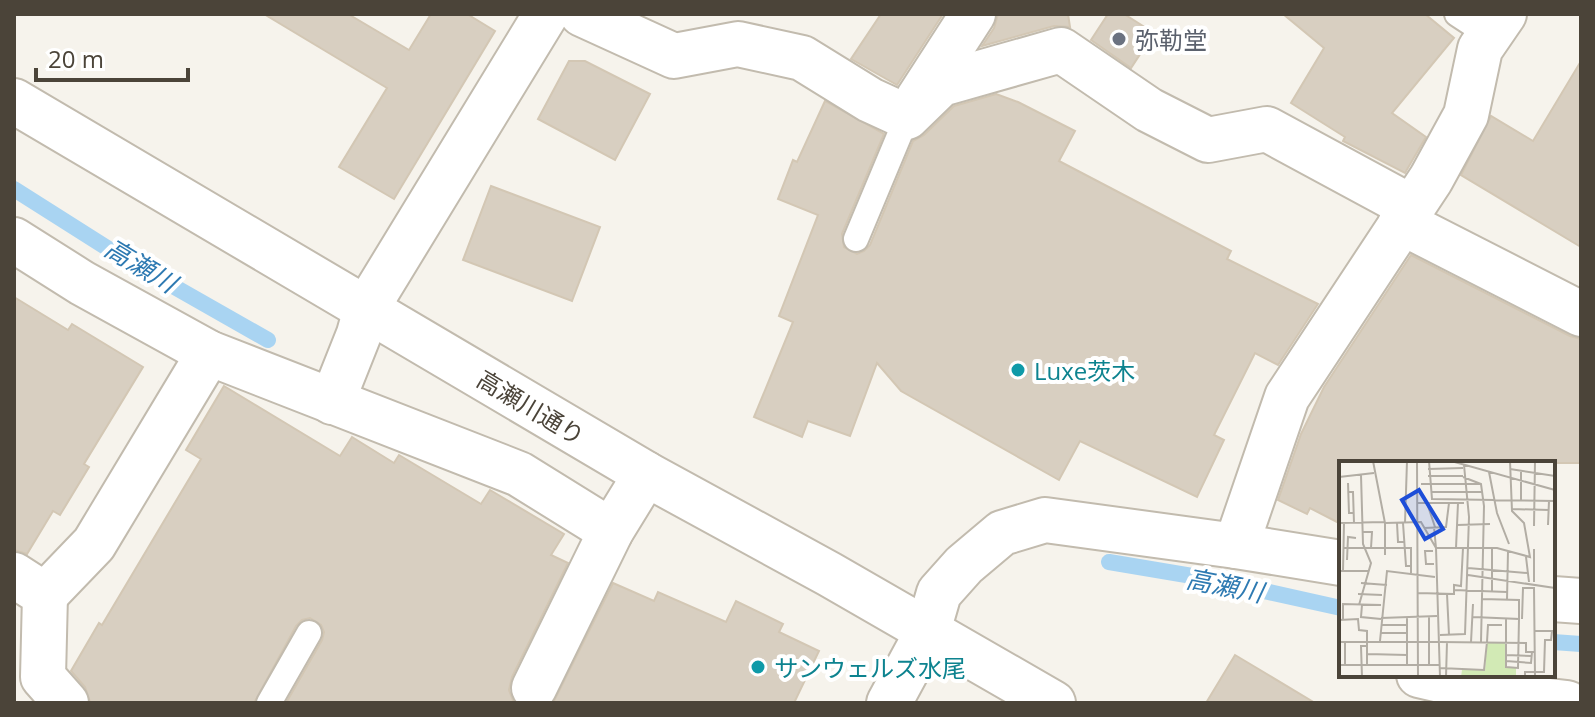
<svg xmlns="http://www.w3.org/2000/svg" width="1595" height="717" font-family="'Open Sans','Noto Sans JP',sans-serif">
	<rect width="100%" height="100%" fill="#f6f3ec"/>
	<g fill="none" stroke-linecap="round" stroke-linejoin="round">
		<!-- stream -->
		<g stroke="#a9d4f2" stroke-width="16">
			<path d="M 14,189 L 115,253 L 268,340"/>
			<path d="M 1109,562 L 1210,579 L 1341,608"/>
			<path d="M 1553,642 L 1581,644"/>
		</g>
	</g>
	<!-- building -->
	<g fill="#d8cfc1" stroke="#d3c7b4" stroke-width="2">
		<path d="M 264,14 L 348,14 L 409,50 L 431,14 L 467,14 L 495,31 L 394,199 L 339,167 L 387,88 Z"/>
		<path d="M 881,14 L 943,14 L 897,85 L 851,59 Z"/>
		<path d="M 998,14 L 1068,14 L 1070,27 L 1054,26 L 982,46 L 994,28 Z"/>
		<path d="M 1108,14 L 1124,14 L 1154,33 L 1131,68 L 1091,40 Z"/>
		<path d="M 1283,14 L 1425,14 L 1454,38 L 1392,113 L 1426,137 L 1405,173 L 1343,141 L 1345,137 L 1291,103 L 1324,48 Z"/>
		<path d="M 569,61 L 585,61 L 650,94 L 615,160 L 538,119 Z"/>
		<path d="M 1581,61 L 1581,247 L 1461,175 L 1491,116 L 1533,141 Z"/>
		<path d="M 996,94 L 1018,102 L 1075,131 L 1059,161 L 1231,251 L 1227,259 L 1318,304 L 1278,365 L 1255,353 L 1214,435 L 1224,440 L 1197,497 L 1080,441 L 1059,480 L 901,391 L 877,363 L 850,436 L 808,421 L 802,437 L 754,417 L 793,322 L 779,316 L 818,215 L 778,199 L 793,160 L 797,162 L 825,101 L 884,134 L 842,234 L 844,247 L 857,254 L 864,251 L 870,245 L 913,141 L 924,135 L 954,106 Z"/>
		<path d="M 491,186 L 600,227 L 572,301 L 463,260 Z"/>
		<path d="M 1411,255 L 1570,336 L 1581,339 L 1581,463 L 1341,463 L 1341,524 L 1310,508 L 1307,514 L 1278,500 L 1301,434 L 1324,387 Z"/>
		<path d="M 14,297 L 68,330 L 72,324 L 143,367 L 84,464 L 89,467 L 60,515 L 53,511 L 27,554 L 14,550 Z"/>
		<path d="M 224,386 L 340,456 L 352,437 L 394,463 L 399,455 L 481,504 L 490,490 L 564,534 L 551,555 L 568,563 L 512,677 L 509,690 L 514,703 L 286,703 L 322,640 L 324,632 L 321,625 L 310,618 L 302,620 L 296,626 L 254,703 L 90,702 L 85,687 L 71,671 L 99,623 L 102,625 L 201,459 L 186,450 Z"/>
		<path d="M 613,583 L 654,601 L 658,592 L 726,622 L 736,601 L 783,624 L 779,632 L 819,651 L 794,703 L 553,703 Z"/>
		<path d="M 1235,655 L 1315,703 L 1206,703 Z"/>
	</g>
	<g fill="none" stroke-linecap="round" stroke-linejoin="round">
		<defs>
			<g id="service">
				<path d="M 1457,14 L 1489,35"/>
				<path d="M 856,239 L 907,117"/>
				<path d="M 269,703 L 309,633"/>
			</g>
			<g id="minor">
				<path d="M 582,14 L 674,56 L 738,44 L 802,58 L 870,100 L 907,117 L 941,84 L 1061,50 L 1149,110 L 1208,140 L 1267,129 L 1411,207"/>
				<path d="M 918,99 L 973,14"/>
				<path d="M 1401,222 L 1581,314"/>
				<path d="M 14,240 L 82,283 L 209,353 L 519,474 L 611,531"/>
				<path d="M 332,402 L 359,334 L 366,309 L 546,14"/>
				<path d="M 1236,546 L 1287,397 L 1431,179 L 1466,115 L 1480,49 L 1504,14"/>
				<path d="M 14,575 L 45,595 L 43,677 L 66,703"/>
				<path d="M 45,595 L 94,544 L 209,353"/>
				<path d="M 1553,599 L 1581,601"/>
				<path d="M 1419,675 L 1514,697 L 1567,703"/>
				<path d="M 534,688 L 611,531 L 646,474"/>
				<path d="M 889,703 L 928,631 L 939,593 L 964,565 L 1002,533 L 1045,520 L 1236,546 L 1341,563"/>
			</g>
			<path id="tertiary" d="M 14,101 L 646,474 L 829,574 L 1053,703"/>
		</defs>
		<!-- service casing -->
		<use href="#service" stroke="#c2bbae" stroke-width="28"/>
		<!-- minor casing -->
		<use href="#minor" stroke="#c2bbae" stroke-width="48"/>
		<!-- tertiary casing -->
		<use href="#tertiary" stroke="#c2bbae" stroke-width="48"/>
		<!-- service -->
		<use href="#service" stroke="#fff" stroke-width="24"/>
		<!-- minor -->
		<use href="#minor" stroke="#fff" stroke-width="44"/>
		<!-- tertiary -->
		<use href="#tertiary" stroke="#fff" stroke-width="44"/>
	</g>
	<!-- markers -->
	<circle fill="#6b7280" stroke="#fff" stroke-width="3" cx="1119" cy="39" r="8"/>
	<g fill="#0f9aa8" stroke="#fff" stroke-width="3">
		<circle cx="1018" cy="370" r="8"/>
		<circle cx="758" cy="667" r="8"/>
	</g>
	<g text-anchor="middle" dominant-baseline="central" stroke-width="8" stroke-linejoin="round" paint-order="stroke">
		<!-- worship labels -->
		<g font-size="24" fill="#5b616d" stroke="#fff" text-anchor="start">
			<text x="1135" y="39">弥勒堂</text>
		</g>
		<!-- culture labels -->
		<g font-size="24" fill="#0d838f" stroke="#fff" text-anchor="start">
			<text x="1034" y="370">Luxe茨木</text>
			<text x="774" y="667">サンウェルズ水尾</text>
		</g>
		<!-- street labels -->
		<g font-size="24" fill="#4b4439" stroke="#fff">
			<text transform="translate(531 407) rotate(31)">高瀬川通り</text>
		</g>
		<!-- water labels -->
		<g font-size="26" font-style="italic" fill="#2e7ab2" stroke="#fff">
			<text transform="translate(141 265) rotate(31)">高瀬川</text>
			<text transform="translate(1225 585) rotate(11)">高瀬川</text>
		</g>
	</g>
	<!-- overview -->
	<g transform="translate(1339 461)">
		<rect width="216" height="216" fill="#f6f3ec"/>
		<path d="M 148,182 L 166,182 L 167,207 L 177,207 L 177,216 L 122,216 L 123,209 L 146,209 Z" fill="#d2eab5"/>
		<path fill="none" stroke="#b2ada4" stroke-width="2" d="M 34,0 L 46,62 L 46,94M 78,0 L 79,216M 90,0 L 93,38 L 216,40M 112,0 L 216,29M 89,8 L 124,7M 171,8 L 216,15M 150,11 L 158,52 L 170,83M 89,15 L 124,15M 0,16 L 35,12M 124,16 L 142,23 L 145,45 L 142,181M 9,22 L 10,52 L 14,52M 82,23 L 141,23M 9,31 L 14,31 L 15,62M 93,31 L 143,31M 182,40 L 182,11M 78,42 L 125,42M 88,42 L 96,66M 173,48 L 210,49M 0,62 L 45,61M 46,62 L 82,61 L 97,87 L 101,216M 58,62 L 59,81 L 66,81M 64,62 L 67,105 L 72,105M 66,62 L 68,0M 118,64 L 151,63M 209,64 L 210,40M 195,65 L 196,0M 95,66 L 97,87 L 158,87 L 191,96 L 185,62 L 173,50 L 171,0M 85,67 L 107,66 L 110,42M 24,71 L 33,71 L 32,87M 5,87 L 72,87 L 72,112M 117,87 L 119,42M 94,90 L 86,90 L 87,103 L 95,103M 187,96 L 190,121M 8,99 L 9,76 L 17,77M 129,107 L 188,112M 0,110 L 29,110M 4,110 L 5,62M 129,114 L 216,127M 195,121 L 195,88M 22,122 L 48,124M 115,129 L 168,131M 153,130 L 153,87M 79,132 L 115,133 L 115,124 L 122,125 L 124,87M 19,133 L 43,134M 108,133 L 110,174M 143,138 L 180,139 L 180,158M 168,139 L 169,90M 20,144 L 32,102 L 24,83 L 22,14M 23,144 L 22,156 L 42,158M 90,156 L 90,204M 134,156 L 180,158 L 179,207 L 167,206 L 167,158M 42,157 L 98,155M 183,158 L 184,127 L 195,127 L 196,216M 0,159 L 19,158 L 20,169 L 28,170 L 28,205M 4,159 L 4,143 L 42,144M 42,164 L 68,164M 42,172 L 68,172M 101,174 L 126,173 L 130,56 L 125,4M 6,180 L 6,205M 41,180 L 48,110 L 96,116M 0,181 L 99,181M 101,181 L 187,182 L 187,191 L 196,191M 132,181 L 134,143M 148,181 L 149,164 L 163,164M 28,193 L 68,194M 167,194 L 192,195M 167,200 L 192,202 L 193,191M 0,204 L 101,204M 68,204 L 68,156M 101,207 L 145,209 L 148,181M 23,216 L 22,185 L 28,185M 107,216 L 108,181M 186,216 L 186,211 L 205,211 L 206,179 L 212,179 L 213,170 L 195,170"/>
		<path fill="#1d4ed8" fill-opacity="0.15" stroke="#1d4ed8" stroke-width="4" d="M 80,29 L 104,68 L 86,78 L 63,39 Z"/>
		<rect width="216" height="216" fill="none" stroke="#4b4439" stroke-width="4"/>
	</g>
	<!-- border -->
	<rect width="1595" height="717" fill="none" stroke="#4b4439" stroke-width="32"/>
	<!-- scale -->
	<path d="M36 68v12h152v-12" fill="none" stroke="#4b4439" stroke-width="4"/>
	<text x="48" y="68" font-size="24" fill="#4b4439" stroke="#ffffff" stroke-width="6" paint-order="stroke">20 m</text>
</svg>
